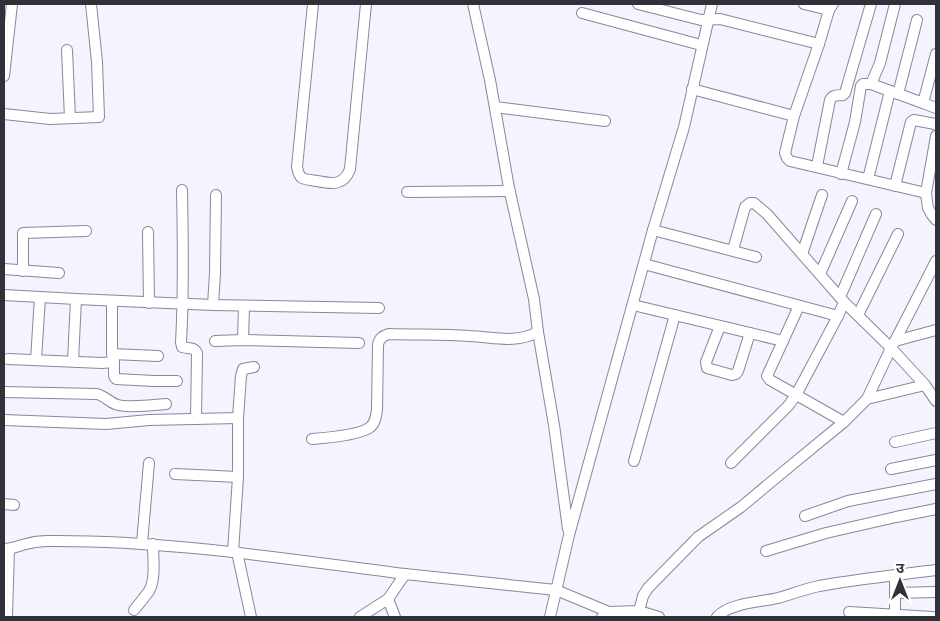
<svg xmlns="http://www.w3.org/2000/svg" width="940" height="621" font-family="'Open Sans','Noto Sans Devanagari',sans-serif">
	<rect width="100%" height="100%" fill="#f4f3fe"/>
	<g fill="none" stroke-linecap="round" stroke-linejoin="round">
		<defs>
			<g id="minor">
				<path d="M 313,4 L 297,167 C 298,171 298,175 302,178 C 306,180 312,180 317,181 C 332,184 344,186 350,169 L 366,4"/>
				<path d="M 473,4 L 490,80 L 509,188 L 534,299 L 538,332 L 554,425 L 568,529"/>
				<path d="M 638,4 L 701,20 L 720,19 L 819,44 L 829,10 L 833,4"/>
				<path d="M 804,4 L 829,10"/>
				<path d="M 582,13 L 701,45"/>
				<path d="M 67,50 L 70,118"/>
				<path d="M 4,76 L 12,4"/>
				<path d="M 871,84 L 923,103 L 936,54"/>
				<path d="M 692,89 L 794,116 L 785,153 L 787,158 L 790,161 L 926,193"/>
				<path d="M 898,94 L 917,20"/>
				<path d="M 923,103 L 936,108"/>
				<path d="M 495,107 L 605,121"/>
				<path d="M 4,114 L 50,119 L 99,117 L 97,62 L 91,4"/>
				<path d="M 794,116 L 819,44"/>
				<path d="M 936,136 L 926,193 L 928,208 L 932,215 L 936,220"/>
				<path d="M 817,166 L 830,100 C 833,94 838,96 843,95 L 845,93 L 871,4"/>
				<path d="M 841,174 L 855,122 L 861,86 L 863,84 L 871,84 L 880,63 L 895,4"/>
				<path d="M 868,179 L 890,91"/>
				<path d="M 895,186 L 911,122 L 914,120 L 935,124 L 936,125"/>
				<path d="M 182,190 C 183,241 184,291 181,342 L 182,347 C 187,349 194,346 197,353 L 196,419"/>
				<path d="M 407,192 L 510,191"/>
				<path d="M 653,230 L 756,257"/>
				<path d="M 148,232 L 149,303"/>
				<path d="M 733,250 L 745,207 L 750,203 L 754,203 L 767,214 L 844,302 L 891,348 L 925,385"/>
				<path d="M 802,254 L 822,195"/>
				<path d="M 644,264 L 838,316 L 844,302"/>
				<path d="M 4,269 L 59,273"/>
				<path d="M 23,271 L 23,233 L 86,231"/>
				<path d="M 820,274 L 852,201"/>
				<path d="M 4,295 L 76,299 L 213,305 L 379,308"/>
				<path d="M 840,297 L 876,214"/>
				<path d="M 213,305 L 215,273 L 216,195"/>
				<path d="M 633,305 L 783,341"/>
				<path d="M 799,306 L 767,376 L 770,380 L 844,422"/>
				<path d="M 858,315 L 898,234"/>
				<path d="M 720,326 L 706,362 L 707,368 L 732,375 L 736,374 L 738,371 L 750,333"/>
				<path d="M 243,340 L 244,306"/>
				<path d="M 215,341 L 243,340 L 359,343"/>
				<path d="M 895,341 L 936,261"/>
				<path d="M 112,354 L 158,356"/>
				<path d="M 8,359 L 102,363 L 114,362 L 112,354 L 112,301"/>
				<path d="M 36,360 L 40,297"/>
				<path d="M 73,361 L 76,299"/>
				<path d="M 114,362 L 114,376 L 116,379 L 154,381 L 177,381"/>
				<path d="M 4,392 L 97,394 C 105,396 110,403 118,405 C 129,408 154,405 166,404"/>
				<path d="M 867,399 L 891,348 L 895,341 L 936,330"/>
				<path d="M 4,420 L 106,424 L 149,420 L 238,418"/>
				<path d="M 312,439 C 325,438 358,435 369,428 C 375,424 376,417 377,410 L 378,345 C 379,338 383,336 389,334 C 416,335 443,334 470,336 C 494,337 515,344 538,332"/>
				<path d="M 895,442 L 936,433"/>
				<path d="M 634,461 L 675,315"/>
				<path d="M 731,463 L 788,406 L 796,395 L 838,316"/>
				<path d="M 891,469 L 936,460"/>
				<path d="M 175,474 L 238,477"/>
				<path d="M 4,504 L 14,505"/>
				<path d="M 805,516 L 848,501 L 936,484"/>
				<path d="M 142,543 L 149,463"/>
				<path d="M 4,549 C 12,549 18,546 26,544 C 33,542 41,541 48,541 C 168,540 286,559 405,574"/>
				<path d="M 766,551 L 826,533 L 896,517 L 936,509"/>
				<path d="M 233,552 L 238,477 L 238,418 L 241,376 L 243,369 L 254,367"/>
				<path d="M 237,552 L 251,617"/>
				<path d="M 895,593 L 936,592"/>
				<path d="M 388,599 L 395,617"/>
				<path d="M 134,610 C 139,604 144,598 149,591 C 156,580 153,558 153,544"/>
				<path d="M 639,611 L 659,617"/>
				<path d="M 849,612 L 933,617"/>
				<path d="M 895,615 L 895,575"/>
				<path d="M 7,617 L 9,549"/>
				<path d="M 360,617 L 388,599 L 405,574 L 556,590 L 609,612"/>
				<path d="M 550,617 L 569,535 L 653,230 L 684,127 L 712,4"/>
				<path d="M 602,617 L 609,612 L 639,611 L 643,596 L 648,588 L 698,537 L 741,507 L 794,463 L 844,422 L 867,399 L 925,385 L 936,401"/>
				<path d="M 717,617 C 729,603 761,602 778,598 C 792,594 805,589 819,586 C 857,579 897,575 936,570"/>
			</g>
		</defs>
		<!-- minor casing -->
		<use href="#minor" stroke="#89869f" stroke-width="12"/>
		<!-- minor -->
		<use href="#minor" stroke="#fff" stroke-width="10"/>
	</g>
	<!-- border -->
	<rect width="940" height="621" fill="none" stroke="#32303b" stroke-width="10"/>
	<!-- north arrow -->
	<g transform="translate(900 581)" stroke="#ffffff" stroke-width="4" paint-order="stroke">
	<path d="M0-4L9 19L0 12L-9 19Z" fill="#32303b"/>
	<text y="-8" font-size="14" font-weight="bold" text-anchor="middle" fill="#32303b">उ</text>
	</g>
</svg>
